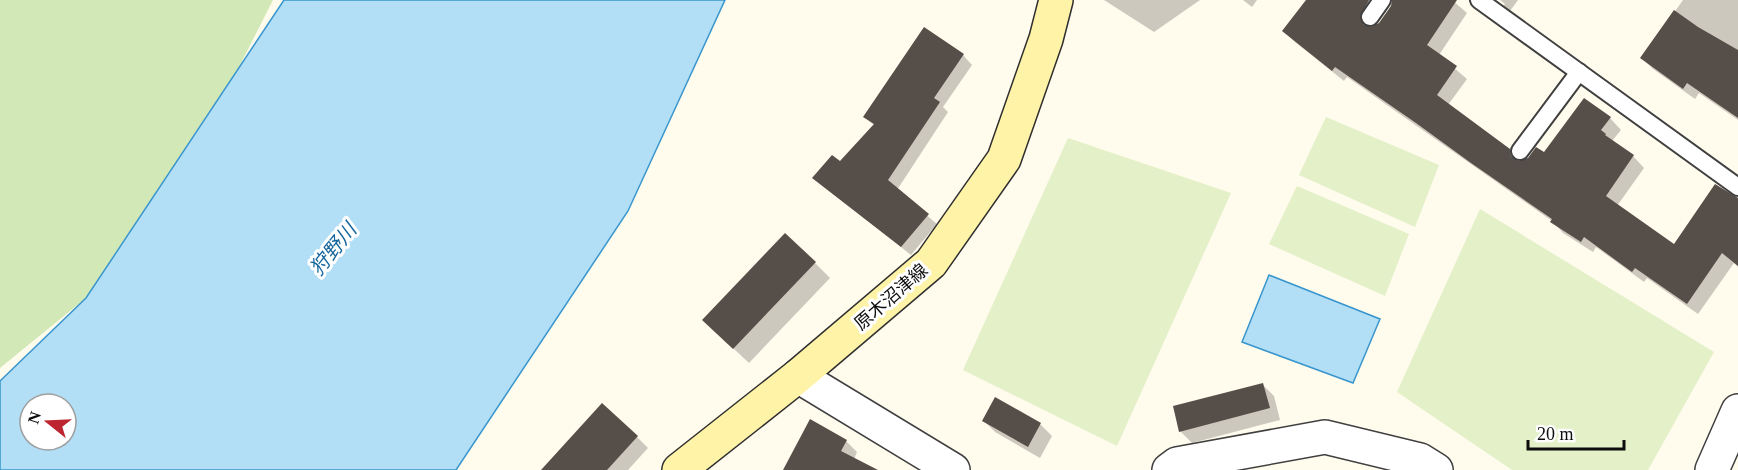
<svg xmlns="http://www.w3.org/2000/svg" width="1738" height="470" font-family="'Times New Roman','Noto Sans JP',serif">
	<rect width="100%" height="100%" fill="#fffbed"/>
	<!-- green -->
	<path fill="#d2e9b7" d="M 0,0 L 273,0 L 238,69 L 86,298 L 0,368 Z"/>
	<!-- pitch -->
	<g fill="#e3f0c8">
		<path d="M 1326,117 L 1439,165 L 1415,227 L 1299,175 Z"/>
		<path d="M 1068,138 L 1231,193 L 1117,446 L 963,370 Z"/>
		<path d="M 1297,186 L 1409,234 L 1385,296 L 1269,244 Z"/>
		<path d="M 1480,209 L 1714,352 L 1648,470 L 1512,470 L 1397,392 Z"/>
	</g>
	<!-- water -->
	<g fill="#b2def6" stroke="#3996cd" stroke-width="1.5" fill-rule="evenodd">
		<path d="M 284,0 L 725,0 L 628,211 L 456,470 L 0,470 L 0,381 L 86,298 ZM 30,404 L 66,404 L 66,440 L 30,440 Z"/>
		<path d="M 1269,275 L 1380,319 L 1353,383 L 1242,342 Z"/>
	</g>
	<!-- shadow -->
	<g fill="#0003">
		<path d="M 1104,0 L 1200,0 L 1154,32 Z"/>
		<path d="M 1243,0 L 1257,0 L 1252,7 Z"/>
		<path d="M 1308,0 L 1394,0 L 1384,5 L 1369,30 L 1380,24 L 1395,0 L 1452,0 L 1467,13 L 1439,55 L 1467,79 L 1448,105 L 1509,150 L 1520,162 L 1544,154 L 1585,100 L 1610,118 L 1621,130 L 1612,141 L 1633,156 L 1644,168 L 1617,206 L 1674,246 L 1732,197 L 1738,198 L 1738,267 L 1734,263 L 1698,314 L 1647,278 L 1644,282 L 1596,247 L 1593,252 L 1563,233 L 1552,221 L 1347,77 L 1344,81 L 1295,42 L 1284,31 Z"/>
		<path d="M 1500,0 L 1518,0 L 1510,11 L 1503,6 L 1505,4 Z"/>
		<path d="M 1683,0 L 1738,0 L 1738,120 L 1699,93 L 1695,99 L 1653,69 L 1642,58 Z"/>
		<path d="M 963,55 L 972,65 L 943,107 L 948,112 L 897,190 L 937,224 L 911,255 L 814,178 L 840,163 L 874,125 L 865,117 Z"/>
		<path d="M 815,263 L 830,278 L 749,363 L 719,335 Z"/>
		<path d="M 1263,385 L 1274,396 L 1280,420 L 1192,443 L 1181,432 L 1174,408 Z"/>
		<path d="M 996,399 L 1041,425 L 1052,436 L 1040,458 L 995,432 L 984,421 Z"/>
		<path d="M 637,437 L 648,448 L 628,470 L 543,470 Z"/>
		<path d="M 846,441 L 857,452 L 854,459 L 875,470 L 784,470 Z"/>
	</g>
	<!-- building -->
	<g fill="#554e49">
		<path d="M 1306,0 L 1369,0 L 1360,17 L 1364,25 L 1370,27 L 1379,23 L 1391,6 L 1392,0 L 1457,0 L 1427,45 L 1457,66 L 1437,95 L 1510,149 L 1511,156 L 1519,161 L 1528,158 L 1536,147 L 1544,152 L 1584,98 L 1611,117 L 1601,130 L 1606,134 L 1605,135 L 1634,155 L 1606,196 L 1674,244 L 1715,184 L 1738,198 L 1738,266 L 1722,253 L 1687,304 L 1635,268 L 1632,272 L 1584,237 L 1581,242 L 1550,222 L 1552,219 L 1471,163 L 1416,123 L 1335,67 L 1332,71 L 1282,31 Z"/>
		<path d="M 1674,10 L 1698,27 L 1738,50 L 1738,118 L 1687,83 L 1683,89 L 1640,58 Z"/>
		<path d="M 924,27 L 964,54 L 934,98 L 940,102 L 888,180 L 929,214 L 901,247 L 812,178 L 832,155 L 840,161 L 874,124 L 863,117 Z"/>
		<path d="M 785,233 L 816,262 L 733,349 L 702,320 Z"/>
		<path d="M 1263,383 L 1270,408 L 1179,432 L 1173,406 Z"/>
		<path d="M 995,397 L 1041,423 L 1028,447 L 982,421 Z"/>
		<path d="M 602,403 L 638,436 L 607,470 L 541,470 Z"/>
		<path d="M 810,419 L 847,440 L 841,451 L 878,470 L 783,470 Z"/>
	</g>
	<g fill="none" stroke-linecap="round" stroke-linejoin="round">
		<defs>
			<g id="service">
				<path d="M 1479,0 L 1738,187"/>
				<path d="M 1370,17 L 1382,0"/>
				<path d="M 1520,151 L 1579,72"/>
			</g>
			<path id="minor" d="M 1712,470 L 1738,411"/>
			<g id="tertiary">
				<path d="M 798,376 L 953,470"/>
				<path d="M 1169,470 L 1177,464 L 1325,437 L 1420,460 L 1436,470"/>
			</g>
			<path id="secondary" d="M 679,470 L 798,376 L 931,263 L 1004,159 L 1046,39 L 1056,0"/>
		</defs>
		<!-- service casing -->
		<use href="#service" stroke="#404040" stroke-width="20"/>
		<!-- minor casing -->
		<use href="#minor" stroke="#404040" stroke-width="36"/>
		<!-- tertiary casing -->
		<use href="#tertiary" stroke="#404040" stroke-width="36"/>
		<!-- secondary casing -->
		<use href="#secondary" stroke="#2f2f2f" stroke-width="36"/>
		<!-- service -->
		<use href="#service" stroke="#fff" stroke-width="16"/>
		<!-- minor -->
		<use href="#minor" stroke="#fff" stroke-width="33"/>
		<!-- tertiary -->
		<use href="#tertiary" stroke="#fff" stroke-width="33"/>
		<!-- secondary -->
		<use href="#secondary" stroke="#fff3a8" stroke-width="33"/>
	</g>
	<g text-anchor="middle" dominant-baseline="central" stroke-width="6" stroke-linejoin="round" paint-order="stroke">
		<!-- street labels -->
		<g font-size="18" fill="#0d0d0d" stroke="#fff">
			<text transform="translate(891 297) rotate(-41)">原木沼津線</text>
		</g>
		<!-- water labels -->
		<g font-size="20" font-style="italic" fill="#16679e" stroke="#fff">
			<text transform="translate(333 249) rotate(-51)">狩野川</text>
		</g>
	</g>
	<!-- north arrow -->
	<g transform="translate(48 422) rotate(288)"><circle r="28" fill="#ffffff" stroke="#9e9e9e" stroke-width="1.5"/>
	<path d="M0-4.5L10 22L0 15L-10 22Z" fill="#bd2530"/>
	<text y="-9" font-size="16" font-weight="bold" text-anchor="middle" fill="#0d0d0d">N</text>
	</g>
	<!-- scale -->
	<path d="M1528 440v9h96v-9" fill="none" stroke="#0d0d0d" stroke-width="3"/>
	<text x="1537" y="440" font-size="18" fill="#0d0d0d" stroke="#ffffff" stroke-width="4.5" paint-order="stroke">20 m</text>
</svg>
